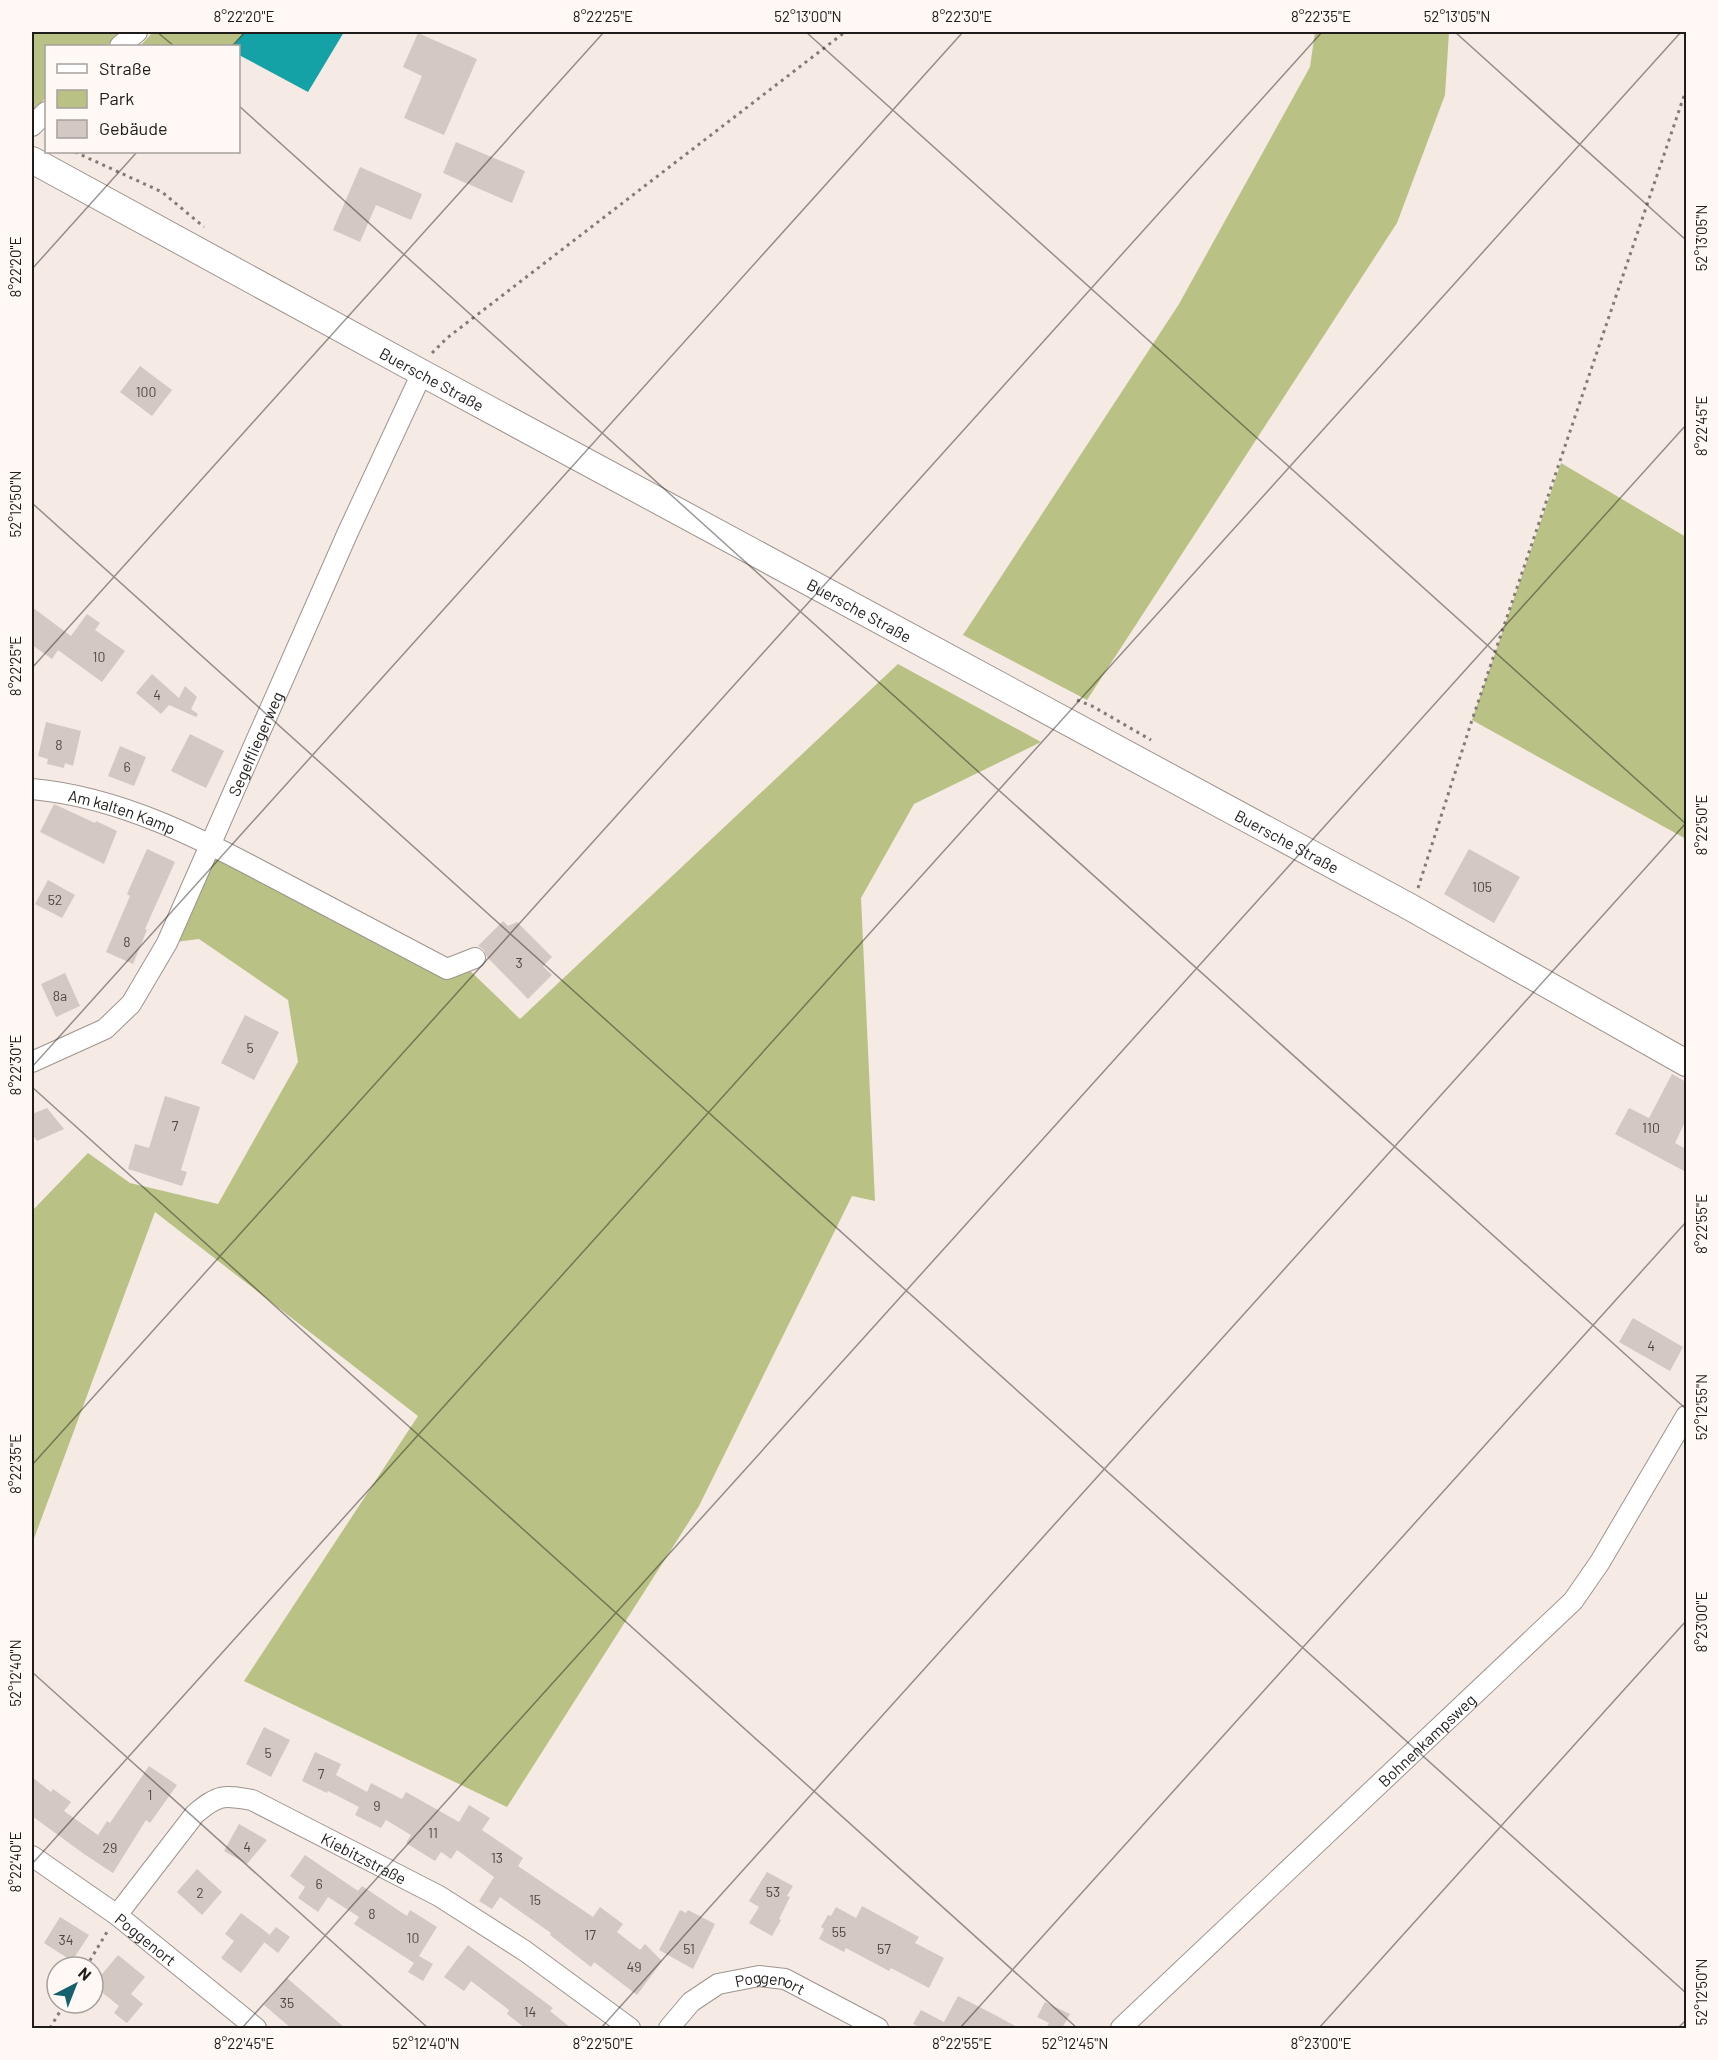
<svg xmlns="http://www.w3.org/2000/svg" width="1718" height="2060" font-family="Barlow,sans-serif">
	<rect width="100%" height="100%" fill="#f5eae4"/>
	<!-- green -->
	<g fill="#b9c284">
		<path d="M 32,32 L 124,32 L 106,46 L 46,46 L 46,98 L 32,111 Z"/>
		<path d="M 153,32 L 244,32 L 233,46 L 140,46 Z"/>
		<path d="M 1315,32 L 1449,32 L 1445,95 L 1397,223 L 1087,700 L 963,635 L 1179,304 L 1310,67 Z"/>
		<path d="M 1561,463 L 1686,537 L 1686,839 L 1472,720 Z"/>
		<path d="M 898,664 L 1041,742 L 914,804 L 861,898 L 875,1201 L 852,1196 L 699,1506 L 507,1807 L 244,1681 L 418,1416 L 155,1212 L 32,1544 L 32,1211 L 88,1153 L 130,1183 L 218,1204 L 298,1062 L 288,1000 L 199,939 L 167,943 L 210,845 L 447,969 L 462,963 L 520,1019 Z"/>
	</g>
	<!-- water -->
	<path fill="#15a2a6" d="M 244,32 L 344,32 L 308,92 L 239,55 L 238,46 L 233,46 Z"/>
	<!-- building -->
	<g fill="#d4c8c3">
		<path d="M 418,33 L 477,59 L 444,135 L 404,118 L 422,76 L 403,67 Z"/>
		<path d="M 456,142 L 525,171 L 512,203 L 443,173 Z"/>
		<path d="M 360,167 L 422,194 L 411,220 L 376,205 L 360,242 L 333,230 Z"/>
		<path d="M 140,366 L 172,390 L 152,416 L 120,392 Z"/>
		<path d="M 32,607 L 71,636 L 87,614 L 100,623 L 95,630 L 125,651 L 102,682 L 58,650 L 52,659 L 32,645 Z"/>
		<path d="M 152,674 L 179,698 L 185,686 L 197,697 L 191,709 L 198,714 L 196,717 L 169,705 L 161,714 L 136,693 Z"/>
		<path d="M 46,722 L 81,731 L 73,766 L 65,763 L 64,768 L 47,764 L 48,759 L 38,756 Z"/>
		<path d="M 190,734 L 224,751 L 206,788 L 171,771 Z"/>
		<path d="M 120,746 L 146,757 L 134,786 L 108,776 Z"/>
		<path d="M 54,804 L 95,823 L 96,821 L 117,831 L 104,864 L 40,832 Z"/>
		<path d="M 147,849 L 175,862 L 145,929 L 147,930 L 133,964 L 106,952 L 130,896 L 127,894 Z"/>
		<path d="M 1469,849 L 1520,877 L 1494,923 L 1444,894 Z"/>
		<path d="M 48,880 L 75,895 L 62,918 L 35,904 Z"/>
		<path d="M 503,921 L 508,926 L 517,922 L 552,957 L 543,966 L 552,975 L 528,999 L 487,957 L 483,949 L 478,946 Z"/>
		<path d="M 65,973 L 80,1006 L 56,1017 L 41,984 Z"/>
		<path d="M 245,1015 L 279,1032 L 254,1080 L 221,1063 Z"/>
		<path d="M 1672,1074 L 1686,1082 L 1686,1120 L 1675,1143 L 1686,1149 L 1686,1172 L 1615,1134 L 1629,1108 L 1649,1118 Z"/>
		<path d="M 165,1096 L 200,1107 L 181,1170 L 187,1172 L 182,1186 L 128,1169 L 135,1144 L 149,1148 Z"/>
		<path d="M 47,1108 L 64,1129 L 37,1141 L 32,1134 L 32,1114 Z"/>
		<path d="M 1633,1318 L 1683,1347 L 1670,1371 L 1619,1342 Z"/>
		<path d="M 264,1727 L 290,1740 L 271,1777 L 246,1764 Z"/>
		<path d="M 315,1752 L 341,1764 L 336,1775 L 367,1792 L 371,1783 L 402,1799 L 406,1792 L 459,1822 L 469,1805 L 490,1818 L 482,1830 L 523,1858 L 518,1866 L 593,1917 L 600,1907 L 623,1924 L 617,1932 L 640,1950 L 645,1944 L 662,1961 L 637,1995 L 594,1962 L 591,1967 L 559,1942 L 550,1935 L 551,1933 L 500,1897 L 492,1909 L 479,1901 L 494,1877 L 457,1850 L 451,1859 L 441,1852 L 435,1861 L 406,1843 L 411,1835 L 386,1820 L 381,1828 L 355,1815 L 359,1807 L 328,1791 L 327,1793 L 302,1781 Z"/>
		<path d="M 149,1766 L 177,1785 L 150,1823 L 146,1820 L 113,1873 L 84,1854 L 32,1816 L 32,1777 L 51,1792 L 53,1789 L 71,1802 L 64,1811 L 98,1835 L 107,1821 L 110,1823 Z"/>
		<path d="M 239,1824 L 267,1840 L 247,1864 L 224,1851 Z"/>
		<path d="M 305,1855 L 358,1891 L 362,1886 L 407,1916 L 410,1910 L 437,1927 L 419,1956 L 433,1964 L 423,1981 L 408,1972 L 414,1963 L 354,1924 L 359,1917 L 328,1897 L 318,1912 L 298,1898 L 305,1887 L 290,1876 Z"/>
		<path d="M 197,1869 L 222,1892 L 202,1915 L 177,1892 Z"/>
		<path d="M 767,1872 L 793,1886 L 787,1896 L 790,1897 L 779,1919 L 781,1920 L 772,1936 L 749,1923 L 759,1907 L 749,1901 Z"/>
		<path d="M 862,1906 L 919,1937 L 915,1943 L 944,1958 L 929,1988 L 891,1968 L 889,1971 L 846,1948 L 844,1952 L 819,1939 L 824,1929 L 821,1927 L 828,1915 L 831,1916 L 836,1907 L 856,1918 Z"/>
		<path d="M 680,1910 L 686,1913 L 688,1910 L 715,1924 L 693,1969 L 659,1950 Z"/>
		<path d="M 241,1913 L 270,1935 L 241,1973 L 221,1958 L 234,1941 L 225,1934 Z"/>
		<path d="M 60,1917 L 89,1935 L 72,1961 L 44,1943 Z"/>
		<path d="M 276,1927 L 290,1937 L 278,1953 L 264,1942 Z"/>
		<path d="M 468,1945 L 553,2008 L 550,2011 L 571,2028 L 525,2028 L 507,2014 L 509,2010 L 471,1981 L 464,1991 L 444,1977 Z"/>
		<path d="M 118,1955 L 145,1977 L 131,1994 L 143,2004 L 127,2023 L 114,2013 L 119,2006 L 93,1985 Z"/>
		<path d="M 287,1978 L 345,2028 L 291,2028 L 264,2005 Z"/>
		<path d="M 958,1996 L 995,2015 L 1019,2028 L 922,2028 L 913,2024 L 921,2010 L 944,2022 Z"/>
		<path d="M 1045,2002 L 1070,2014 L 1062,2028 L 1046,2028 L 1049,2023 L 1037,2017 Z"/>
	</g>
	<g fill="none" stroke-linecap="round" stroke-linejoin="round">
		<defs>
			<g id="minor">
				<path d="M 120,46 L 137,32"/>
				<path d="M 32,126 L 46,112"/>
				<path id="s1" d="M 32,789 C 122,797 203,840 282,882 C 337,911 392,940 447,969 L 475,958"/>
				<path id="s2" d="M 32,1062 L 105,1029 L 131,1004 L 167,943 L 348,532 L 422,373"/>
				<path id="s3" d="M 32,1856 L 117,1915 L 256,2028"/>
				<path id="s4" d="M 117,1915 L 195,1814 C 218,1794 223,1795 252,1800 L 439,1896 L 525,1951 L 630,2028"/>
				<path id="s5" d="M 669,2028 L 691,2002 L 718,1984 L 759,1976 L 785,1979 L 878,2028"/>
				<path id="s6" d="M 1121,2028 L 1573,1601 L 1600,1562 L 1686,1416"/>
			</g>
			<g id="major">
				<path id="s7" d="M 32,160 L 422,373 L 1410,907 L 1686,1063"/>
			</g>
		</defs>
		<!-- minor casing -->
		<use href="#minor" stroke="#9e948e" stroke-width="22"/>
		<!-- major casing -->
		<use href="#major" stroke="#9e948e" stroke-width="28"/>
		<!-- path -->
		<g stroke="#827b77" stroke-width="3" stroke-dasharray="3 4.5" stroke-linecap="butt">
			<path d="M 75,152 L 162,192 L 204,227"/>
			<path d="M 432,353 L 447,338 L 845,32"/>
			<path d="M 1077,700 L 1092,706 L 1151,740"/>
			<path d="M 1418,888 L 1472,720 L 1686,90"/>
			<path d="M 86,1967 L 107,1932"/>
			<path d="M 50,2028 L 65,2003"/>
		</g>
		<!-- minor -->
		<use href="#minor" stroke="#fff" stroke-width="20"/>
		<!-- major -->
		<use href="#major" stroke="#fff" stroke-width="26"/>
	</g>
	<!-- ticks -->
	<path fill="none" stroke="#201c1a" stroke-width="1.5" stroke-opacity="0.45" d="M 157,32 L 174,46M 806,32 L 1686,824M 1455,32 L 1686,240M 232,46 L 245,32M 238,105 L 1686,1409M 32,269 L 137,152M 32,503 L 1686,1993M 32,668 L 604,32M 32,1067 L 963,32M 32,1087 L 1077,2028M 32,1465 L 1322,32M 32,1672 L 428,2028M 32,1864 L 1681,32M 242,2028 L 1686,425M 601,2028 L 1686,823M 960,2028 L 1686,1222M 1319,2028 L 1686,1621M 1678,2028 L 1686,2020"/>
	<g text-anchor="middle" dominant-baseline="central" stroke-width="6" stroke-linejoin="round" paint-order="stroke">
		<!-- number labels -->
		<g font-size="14" fill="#4d4744">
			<text x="146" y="391">100</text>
			<text x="99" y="656">10</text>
			<text x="157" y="694">4</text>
			<text x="59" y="744">8</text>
			<text x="127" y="766">6</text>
			<text x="1482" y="886">105</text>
			<text x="55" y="899">52</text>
			<text x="127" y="941">8</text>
			<text x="519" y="962">3</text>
			<text x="60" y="995">8a</text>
			<text x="250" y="1047">5</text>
			<text x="175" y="1125">7</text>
			<text x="1651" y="1127">110</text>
			<text x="1651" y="1345">4</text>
			<text x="268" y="1752">5</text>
			<text x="321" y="1773">7</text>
			<text x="150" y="1794">1</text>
			<text x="377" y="1805">9</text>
			<text x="433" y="1832">11</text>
			<text x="247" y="1846">4</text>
			<text x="110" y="1847">29</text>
			<text x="497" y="1857">13</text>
			<text x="319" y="1883">6</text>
			<text x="773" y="1891">53</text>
			<text x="200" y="1892">2</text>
			<text x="535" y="1899">15</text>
			<text x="372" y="1913">8</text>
			<text x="839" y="1931">55</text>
			<text x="590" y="1934">17</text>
			<text x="413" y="1937">10</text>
			<text x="66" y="1939">34</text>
			<text x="689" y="1948">51</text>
			<text x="884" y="1948">57</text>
			<text x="634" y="1966">49</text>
			<text x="287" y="2002">35</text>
			<text x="530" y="2011">14</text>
		</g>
		<!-- street labels -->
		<g font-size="16" fill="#201c1a" stroke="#fff8f4">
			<text stroke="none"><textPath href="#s7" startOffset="456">Buersche Straße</textPath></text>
			<text stroke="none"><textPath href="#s7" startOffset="942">Buersche Straße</textPath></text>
			<text stroke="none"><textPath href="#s2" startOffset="405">Segelfliegerweg</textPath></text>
			<text stroke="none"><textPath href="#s1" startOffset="93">Am kalten Kamp</textPath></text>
			<text stroke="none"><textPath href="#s7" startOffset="1428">Buersche Straße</textPath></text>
			<text stroke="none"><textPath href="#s6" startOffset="420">Bohnenkampsweg</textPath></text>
			<text stroke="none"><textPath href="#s4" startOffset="316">Kiebitzstraße</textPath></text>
			<text stroke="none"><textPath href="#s3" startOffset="141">Poggenort</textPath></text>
			<text stroke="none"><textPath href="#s5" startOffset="120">Poggenort</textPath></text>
		</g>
	</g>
	<!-- border -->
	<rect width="1718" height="2060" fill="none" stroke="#fff8f4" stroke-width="66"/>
	<!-- legend -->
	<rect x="45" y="45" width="195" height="108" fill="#fff8f4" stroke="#a6a09d" stroke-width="1.5"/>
	<rect x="57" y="64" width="30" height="9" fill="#ffffff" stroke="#a6a09d" stroke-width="1.5"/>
	<text x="99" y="75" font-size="18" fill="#201c1a">Straße</text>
	<rect x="57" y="90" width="30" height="18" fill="#b9c284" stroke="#a6a09d" stroke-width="1.5"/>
	<text x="99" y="105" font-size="18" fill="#201c1a">Park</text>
	<rect x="57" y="120" width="30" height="18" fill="#d4c8c3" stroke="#a6a09d" stroke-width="1.5"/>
	<text x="99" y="135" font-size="18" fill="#201c1a">Gebäude</text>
	<!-- north arrow -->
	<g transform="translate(75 1985) rotate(42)"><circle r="28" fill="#fff8f4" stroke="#a6a09d" stroke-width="1.5"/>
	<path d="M0-4.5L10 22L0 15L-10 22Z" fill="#14606c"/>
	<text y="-9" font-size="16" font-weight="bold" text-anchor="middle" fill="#201c1a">N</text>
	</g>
	<rect x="33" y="33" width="1652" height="1994" fill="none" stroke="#201c1a" stroke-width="2"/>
	<g font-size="15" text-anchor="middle" fill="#201c1a">
		<text x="244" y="22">8°22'20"E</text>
		<text x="603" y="22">8°22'25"E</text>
		<text x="808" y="22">52°13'00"N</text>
		<text x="962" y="22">8°22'30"E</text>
		<text x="1321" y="22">8°22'35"E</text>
		<text x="1457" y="22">52°13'05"N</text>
		<text transform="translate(1702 238) rotate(-90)" y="5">52°13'05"N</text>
		<text transform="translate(16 267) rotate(-90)" y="5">8°22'20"E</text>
		<text transform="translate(1702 426) rotate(-90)" y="5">8°22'45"E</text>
		<text transform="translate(16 504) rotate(-90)" y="5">52°12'50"N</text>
		<text transform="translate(16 666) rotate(-90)" y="5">8°22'25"E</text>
		<text transform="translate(1702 825) rotate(-90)" y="5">8°22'50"E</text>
		<text transform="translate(16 1065) rotate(-90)" y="5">8°22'30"E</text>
		<text transform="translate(1702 1224) rotate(-90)" y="5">8°22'55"E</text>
		<text transform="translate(1702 1407) rotate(-90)" y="5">52°12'55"N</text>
		<text transform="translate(16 1464) rotate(-90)" y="5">8°22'35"E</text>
		<text transform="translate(1702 1622) rotate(-90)" y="5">8°23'00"E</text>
		<text transform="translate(16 1673) rotate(-90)" y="5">52°12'40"N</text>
		<text transform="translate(16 1862) rotate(-90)" y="5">8°22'40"E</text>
		<text transform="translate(1702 1992) rotate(-90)" y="5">52°12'50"N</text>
		<text x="244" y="2049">8°22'45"E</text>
		<text x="426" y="2049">52°12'40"N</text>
		<text x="603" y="2049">8°22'50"E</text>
		<text x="962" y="2049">8°22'55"E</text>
		<text x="1075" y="2049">52°12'45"N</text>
		<text x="1321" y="2049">8°23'00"E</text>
	</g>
</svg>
